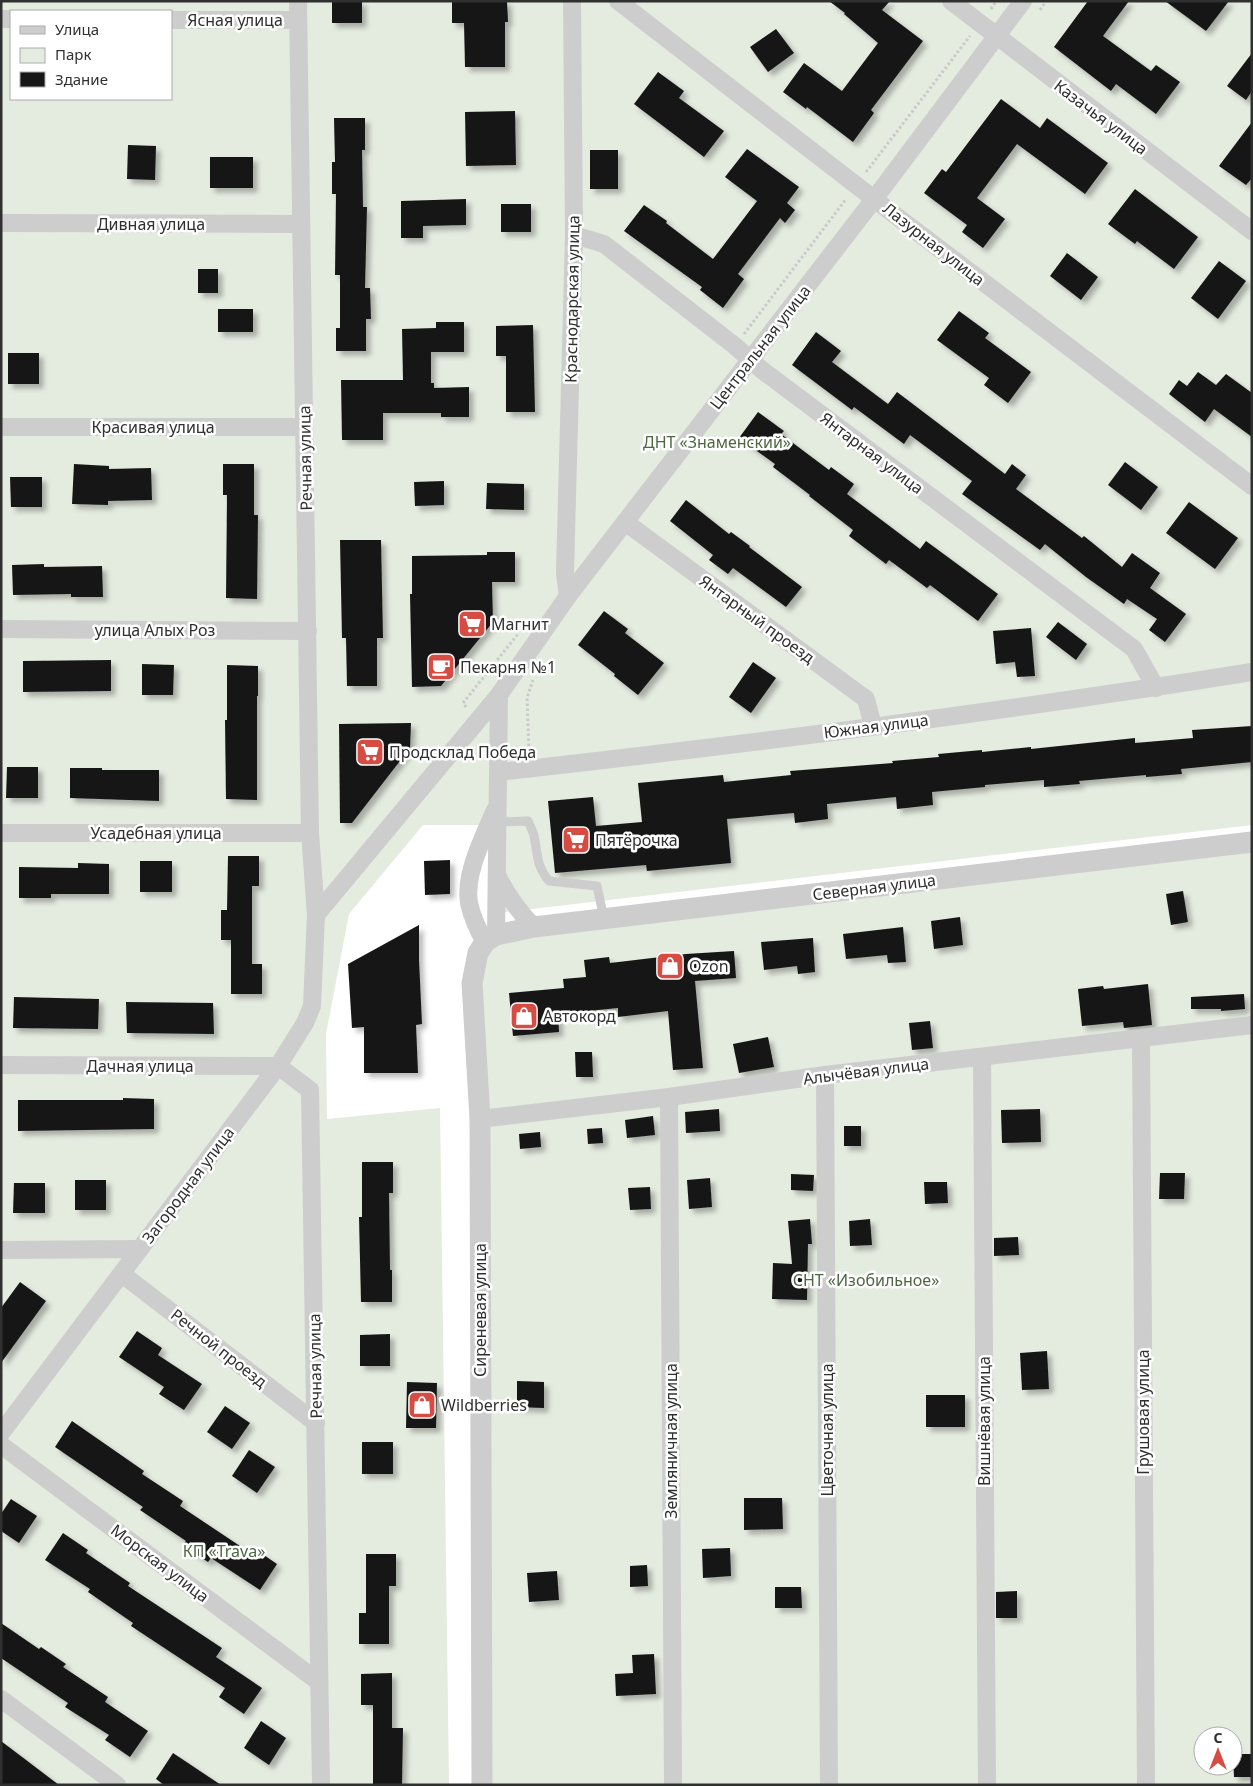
<svg xmlns="http://www.w3.org/2000/svg" width="1253" height="1786" font-family="'Noto Sans',sans-serif">
	<defs>
		<filter id="shadow"><feDropShadow dx="4.5" dy="4.5" stdDeviation="2.5" flood-color="#0004"/></filter>
	</defs>
	<rect width="100%" height="100%" fill="#fff"/>
	<!-- green -->
	<g fill="#e4ebdf" fill-rule="evenodd">
		<path d="M 1,1 L 1252,1 L 1252,825 L 489,914 L 492,825 L 423,825 L 349,914 L 326,1034 L 327,1119 L 440,1108 L 449,1785 L 1,1785 ZM 11,11 L 171,11 L 171,99 L 11,99 Z"/>
		<path d="M 1252,842 L 1252,1785 L 482,1785 L 472,983 L 485,942 ZM 1203,1736 L 1233,1736 L 1233,1766 L 1203,1766 Z"/>
	</g>
	<!-- building -->
	<g fill="#171717" filter="url(#shadow)">
		<rect x="332" y="1" width="30" height="22"/>
		<path d="M 452,1 L 507,1 L 508,22 L 505,22 L 505,67 L 465,67 L 464,23 L 452,23 Z"/>
		<path d="M 829,1 L 890,1 L 882,10 L 923,41 L 871,110 L 874,113 L 853,142 L 807,107 L 806,109 L 783,92 L 804,63 L 842,91 L 878,43 L 844,14 L 845,13 Z"/>
		<path d="M 1088,1 L 1129,1 L 1103,36 L 1151,71 L 1156,65 L 1180,82 L 1156,114 L 1116,84 L 1111,91 L 1054,47 Z"/>
		<path d="M 1165,1 L 1229,1 L 1206,31 Z"/>
		<path d="M 776,29 L 794,53 L 768,72 L 750,47 Z"/>
		<path d="M 1252,53 L 1252,91 L 1246,100 L 1227,86 Z"/>
		<path d="M 658,72 L 684,91 L 679,98 L 724,131 L 704,157 L 634,104 Z"/>
		<path d="M 1001,99 L 1040,128 L 1047,118 L 1108,163 L 1085,194 L 1017,144 L 977,198 L 1005,219 L 983,248 L 962,232 L 967,225 L 924,193 L 942,169 L 946,172 Z"/>
		<path d="M 515,111 L 516,165 L 466,166 L 465,112 Z"/>
		<path d="M 334,118 L 365,118 L 365,150 L 362,150 L 363,207 L 367,207 L 365,288 L 370,288 L 371,319 L 366,319 L 366,351 L 336,351 L 336,328 L 340,328 L 340,275 L 335,275 L 336,194 L 332,194 L 332,162 L 335,162 Z"/>
		<path d="M 1252,122 L 1252,178 L 1246,185 L 1219,166 Z"/>
		<path d="M 128,145 L 156,146 L 155,180 L 127,179 Z"/>
		<path d="M 747,149 L 799,187 L 787,203 L 795,210 L 785,223 L 780,218 L 738,274 L 744,279 L 723,308 L 700,290 L 702,287 L 624,231 L 644,205 L 667,221 L 666,223 L 713,259 L 757,201 L 725,177 Z"/>
		<rect x="590" y="150" width="28" height="39"/>
		<rect x="210" y="157" width="43" height="31"/>
		<path d="M 1135,189 L 1198,237 L 1174,269 L 1137,241 L 1135,244 L 1108,224 Z"/>
		<path d="M 466,199 L 466,225 L 423,226 L 423,238 L 401,238 L 401,201 Z"/>
		<rect x="501" y="204" width="30" height="28"/>
		<path d="M 1067,253 L 1098,277 L 1081,300 L 1050,276 Z"/>
		<path d="M 1219,261 L 1246,281 L 1218,319 L 1191,298 Z"/>
		<rect x="198" y="269" width="20" height="24"/>
		<rect x="218" y="309" width="35" height="23"/>
		<path d="M 959,311 L 989,333 L 985,338 L 1031,372 L 1008,403 L 984,385 L 989,378 L 937,340 Z"/>
		<path d="M 436,322 L 464,322 L 464,352 L 431,352 L 431,383 L 434,383 L 434,388 L 469,387 L 469,417 L 441,417 L 441,413 L 383,413 L 383,440 L 342,440 L 341,380 L 403,380 L 402,329 L 436,328 Z"/>
		<path d="M 533,325 L 535,412 L 506,412 L 506,356 L 496,356 L 496,326 Z"/>
		<path d="M 816,332 L 841,351 L 832,362 L 888,404 L 897,392 L 1005,474 L 1012,464 L 1026,475 L 1016,489 L 1082,538 L 1084,536 L 1122,567 L 1132,553 L 1160,573 L 1150,588 L 1186,614 L 1165,642 L 1149,630 L 1157,619 L 1127,599 L 1124,604 L 1086,577 L 1045,544 L 1040,550 L 962,494 L 972,481 L 910,435 L 904,444 L 854,407 L 852,410 L 792,365 Z"/>
		<rect x="8" y="353" width="31" height="31"/>
		<path d="M 1198,372 L 1216,385 L 1226,374 L 1252,393 L 1252,437 L 1214,409 L 1205,422 L 1169,394 L 1179,380 L 1187,386 Z"/>
		<path d="M 758,412 L 784,431 L 781,434 L 829,470 L 831,467 L 854,484 L 847,494 L 920,549 L 926,541 L 998,594 L 978,621 L 930,585 L 927,588 L 889,560 L 886,564 L 849,536 L 853,530 L 809,496 L 810,495 L 773,467 L 775,464 L 739,438 Z"/>
		<path d="M 1125,462 L 1158,487 L 1141,510 L 1108,485 Z"/>
		<path d="M 74,464 L 109,466 L 109,469 L 151,468 L 152,500 L 108,501 L 108,505 L 72,504 Z"/>
		<path d="M 223,464 L 254,464 L 254,515 L 258,515 L 257,599 L 226,598 L 227,495 L 223,495 Z"/>
		<path d="M 10,477 L 42,477 L 42,507 L 11,507 Z"/>
		<path d="M 444,481 L 444,505 L 415,506 L 414,482 Z"/>
		<path d="M 487,483 L 524,484 L 524,510 L 486,509 Z"/>
		<path d="M 686,500 L 729,534 L 731,532 L 750,546 L 749,547 L 802,587 L 786,607 L 733,568 L 728,574 L 709,560 L 713,555 L 670,521 Z"/>
		<path d="M 1189,502 L 1238,538 L 1215,569 L 1166,533 Z"/>
		<path d="M 340,540 L 381,540 L 383,638 L 377,638 L 377,686 L 347,686 L 346,638 L 342,638 Z"/>
		<path d="M 487,552 L 515,552 L 515,582 L 492,582 L 493,622 L 441,686 L 412,687 L 410,594 L 412,594 L 412,556 L 487,555 Z"/>
		<path d="M 44,564 L 44,567 L 102,566 L 103,597 L 71,597 L 71,594 L 13,595 L 12,565 Z"/>
		<path d="M 604,611 L 628,629 L 625,633 L 664,663 L 638,695 L 614,676 L 615,674 L 578,645 Z"/>
		<path d="M 1058,622 L 1087,644 L 1076,660 L 1046,637 Z"/>
		<path d="M 1031,628 L 1035,676 L 1017,677 L 1015,662 L 996,664 L 993,631 Z"/>
		<path d="M 111,660 L 111,691 L 23,692 L 23,661 Z"/>
		<path d="M 753,662 L 776,678 L 751,713 L 729,697 Z"/>
		<path d="M 142,664 L 174,665 L 173,695 L 142,695 Z"/>
		<path d="M 227,665 L 258,666 L 258,696 L 257,696 L 257,800 L 226,799 L 225,720 L 227,720 Z"/>
		<path d="M 411,723 L 410,748 L 352,823 L 340,823 L 339,724 Z"/>
		<path d="M 1252,726 L 1252,762 L 1181,769 L 1182,774 L 1146,777 L 1146,775 L 1079,781 L 1080,784 L 1044,787 L 1044,780 L 985,785 L 985,787 L 932,792 L 933,805 L 897,809 L 896,797 L 827,804 L 828,819 L 795,823 L 794,813 L 727,819 L 731,863 L 647,871 L 646,865 L 555,873 L 548,801 L 593,797 L 596,826 L 642,822 L 638,783 L 723,775 L 724,782 L 791,775 L 790,771 L 893,763 L 892,761 L 939,757 L 938,754 L 982,750 L 982,752 L 1031,747 L 1031,749 L 1135,738 L 1135,743 L 1193,738 L 1192,730 Z"/>
		<path d="M 7,767 L 38,767 L 38,798 L 6,798 Z"/>
		<path d="M 70,768 L 102,768 L 102,770 L 159,770 L 159,801 L 70,798 Z"/>
		<path d="M 228,856 L 259,856 L 259,886 L 252,886 L 252,964 L 262,964 L 262,994 L 231,994 L 231,940 L 221,940 L 221,910 L 227,910 Z"/>
		<path d="M 450,860 L 450,894 L 425,895 L 424,861 Z"/>
		<rect x="140" y="861" width="32" height="31"/>
		<path d="M 78,863 L 109,864 L 109,894 L 51,894 L 51,898 L 19,898 L 19,867 L 78,868 Z"/>
		<path d="M 1183,891 L 1188,922 L 1171,925 L 1166,894 Z"/>
		<path d="M 960,917 L 963,945 L 934,949 L 931,921 Z"/>
		<path d="M 419,925 L 419,960 L 422,1024 L 416,1025 L 418,1073 L 364,1073 L 364,1027 L 352,1028 L 348,964 Z"/>
		<path d="M 903,927 L 906,962 L 888,963 L 887,955 L 846,959 L 843,934 Z"/>
		<path d="M 813,938 L 815,972 L 798,974 L 797,966 L 764,970 L 761,942 Z"/>
		<path d="M 734,951 L 736,978 L 695,981 L 703,1068 L 673,1070 L 668,1011 L 618,1017 L 618,1008 L 558,1014 L 559,1032 L 513,1036 L 509,993 L 564,988 L 563,979 L 586,977 L 584,960 L 609,957 L 610,963 L 686,954 Z"/>
		<path d="M 1148,984 L 1152,1025 L 1124,1028 L 1123,1022 L 1082,1026 L 1078,989 L 1103,986 L 1104,989 Z"/>
		<path d="M 1244,994 L 1245,1009 L 1221,1011 L 1221,1009 L 1191,1009 L 1191,997 Z"/>
		<path d="M 14,997 L 99,999 L 98,1029 L 13,1028 Z"/>
		<path d="M 126,1002 L 213,1003 L 214,1034 L 127,1033 Z"/>
		<path d="M 930,1021 L 933,1048 L 912,1050 L 909,1023 Z"/>
		<path d="M 768,1037 L 774,1067 L 739,1073 L 733,1044 Z"/>
		<path d="M 575,1052 L 592,1052 L 593,1077 L 576,1077 Z"/>
		<path d="M 123,1098 L 154,1099 L 154,1129 L 18,1131 L 18,1100 L 123,1100 Z"/>
		<path d="M 719,1109 L 720,1131 L 686,1133 L 685,1112 Z"/>
		<path d="M 1040,1109 L 1041,1142 L 1002,1143 L 1001,1110 Z"/>
		<path d="M 653,1116 L 655,1135 L 627,1138 L 625,1120 Z"/>
		<rect x="844" y="1126" width="17" height="20"/>
		<path d="M 602,1128 L 603,1143 L 588,1144 L 587,1129 Z"/>
		<path d="M 540,1132 L 541,1147 L 520,1149 L 519,1134 Z"/>
		<path d="M 362,1162 L 393,1162 L 393,1193 L 389,1193 L 390,1270 L 392,1270 L 392,1302 L 361,1302 L 359,1217 L 362,1217 Z"/>
		<path d="M 1160,1173 L 1185,1173 L 1184,1199 L 1159,1199 Z"/>
		<path d="M 791,1174 L 814,1175 L 813,1191 L 791,1190 Z"/>
		<path d="M 710,1178 L 712,1207 L 689,1209 L 687,1180 Z"/>
		<rect x="75" y="1180" width="31" height="30"/>
		<path d="M 924,1182 L 947,1182 L 948,1203 L 925,1204 Z"/>
		<path d="M 14,1183 L 45,1183 L 45,1213 L 13,1213 Z"/>
		<path d="M 650,1187 L 651,1209 L 630,1210 L 628,1188 Z"/>
		<path d="M 810,1219 L 812,1244 L 808,1244 L 807,1300 L 772,1299 L 773,1263 L 792,1264 L 788,1221 Z"/>
		<path d="M 870,1219 L 872,1245 L 850,1246 L 849,1221 Z"/>
		<path d="M 1018,1237 L 1019,1255 L 994,1256 L 994,1238 Z"/>
		<path d="M 20,1282 L 46,1301 L 1,1363 L 1,1308 Z"/>
		<path d="M 137,1331 L 162,1348 L 158,1355 L 202,1384 L 184,1410 L 159,1394 L 164,1387 L 119,1357 Z"/>
		<path d="M 390,1334 L 390,1366 L 360,1366 L 360,1335 Z"/>
		<path d="M 1047,1351 L 1049,1389 L 1022,1390 L 1020,1353 Z"/>
		<path d="M 517,1381 L 544,1382 L 544,1408 L 517,1407 Z"/>
		<path d="M 407,1382 L 437,1383 L 436,1428 L 406,1428 Z"/>
		<rect x="926" y="1395" width="39" height="32"/>
		<path d="M 225,1406 L 250,1423 L 232,1449 L 207,1432 Z"/>
		<path d="M 72,1421 L 144,1471 L 142,1474 L 183,1501 L 180,1506 L 249,1552 L 252,1547 L 277,1564 L 260,1590 L 211,1558 L 208,1562 L 182,1545 L 186,1541 L 140,1510 L 143,1507 L 55,1447 Z"/>
		<rect x="362" y="1442" width="31" height="32"/>
		<path d="M 249,1450 L 275,1467 L 257,1493 L 232,1476 Z"/>
		<path d="M 744,1498 L 782,1498 L 783,1529 L 744,1530 Z"/>
		<path d="M 11,1499 L 37,1516 L 19,1543 L 1,1531 L 1,1514 Z"/>
		<path d="M 63,1533 L 88,1550 L 86,1553 L 130,1583 L 128,1586 L 222,1648 L 216,1657 L 262,1688 L 244,1714 L 219,1697 L 225,1688 L 131,1626 L 133,1623 L 88,1592 L 90,1589 L 45,1560 Z"/>
		<path d="M 730,1548 L 731,1576 L 703,1578 L 702,1549 Z"/>
		<path d="M 366,1554 L 396,1554 L 396,1586 L 389,1586 L 389,1644 L 359,1644 L 359,1613 L 366,1613 Z"/>
		<path d="M 647,1565 L 648,1586 L 630,1587 L 630,1566 Z"/>
		<path d="M 557,1571 L 559,1600 L 529,1602 L 527,1573 Z"/>
		<path d="M 775,1587 L 801,1587 L 802,1608 L 775,1608 Z"/>
		<path d="M 1017,1591 L 1017,1618 L 996,1618 L 996,1592 Z"/>
		<path d="M 1,1623 L 39,1649 L 41,1647 L 66,1664 L 63,1667 L 108,1697 L 105,1702 L 148,1731 L 130,1757 L 105,1740 L 109,1735 L 65,1707 L 68,1703 L 1,1658 Z"/>
		<path d="M 654,1654 L 656,1694 L 616,1696 L 615,1674 L 633,1673 L 632,1655 Z"/>
		<path d="M 392,1673 L 392,1728 L 403,1728 L 402,1785 L 373,1785 L 373,1705 L 361,1705 L 361,1674 Z"/>
		<path d="M 261,1721 L 286,1738 L 269,1765 L 244,1748 Z"/>
		<path d="M 1,1741 L 59,1785 L 1,1785 Z"/>
		<path d="M 173,1753 L 221,1785 L 164,1785 L 156,1779 Z"/>
		<path d="M 1233,1754 L 1252,1754 L 1252,1777 L 1234,1777 Z"/>
	</g>
	<g fill="none" stroke-linecap="round" stroke-linejoin="round">
		<!-- path -->
		<g stroke="#cacaca" stroke-width="3" stroke-dasharray="2.5 2.5" stroke-linecap="butt">
			<path d="M 991,9 L 996,1"/>
			<path d="M 1040,10 L 1046,1"/>
			<path d="M 866,172 L 970,36"/>
			<path d="M 744,334 L 846,199"/>
			<path d="M 466,707 L 463,703 L 518,634"/>
			<path d="M 529,751 L 527,698 L 533,680"/>
		</g>
		<!-- service -->
		<path stroke="#cdcdcd" stroke-width="9" d="M 498,822 L 528,821 C 530,826 533,831 534,836 C 538,854 536,866 549,881 L 597,886 L 604,919"/>
		<!-- minor -->
		<g stroke="#cdcdcd" stroke-width="18">
			<path d="M 618,1 L 887,209 L 1252,486"/>
			<path d="M 951,1 L 1252,231"/>
			<path d="M 1,19 L 11,19"/>
			<path d="M 171,20 L 298,20"/>
			<path d="M 1,223 L 301,224"/>
			<path d="M 574,235 L 604,244 L 735,346 L 762,370 L 1134,649 L 1156,688"/>
			<path d="M 1,427 L 304,427"/>
			<path d="M 625,522 L 866,699 L 873,726"/>
			<path d="M 568,596 L 565,573 L 574,235 L 572,1"/>
			<path d="M 1,629 L 308,631"/>
			<path d="M 499,772 C 750,744 1002,712 1252,672"/>
			<path d="M 1,833 L 310,833"/>
			<path d="M 497,875 C 507,895 519,912 534,927"/>
			<path d="M 316,915 L 499,695 L 568,596 L 875,198 L 1023,1"/>
			<path d="M 496,935 L 499,695"/>
			<path d="M 485,942 C 478,930 472,917 469,903 C 464,874 484,836 495,810"/>
			<path d="M 1141,1039 L 1146,1785"/>
			<path d="M 982,1057 L 987,1785"/>
			<path d="M 1,1065 L 278,1066 L 310,1090 L 321,1785"/>
			<path d="M 825,1075 L 829,1785"/>
			<path d="M 669,1097 L 673,1785"/>
			<path d="M 480,1119 L 669,1097 L 825,1075 L 1252,1025"/>
			<path d="M 1,1250 L 140,1249"/>
			<path d="M 122,1274 L 316,1423"/>
			<path d="M 1,1433 L 278,1066 L 305,1023 L 312,1006 L 316,915 L 310,833 L 298,1"/>
			<path d="M 1,1445 L 319,1682"/>
			<path d="M 1,1699 L 117,1785"/>
		</g>
		<!-- tertiary -->
		<path stroke="#cdcdcd" stroke-width="21" d="M 482,1785 L 480,1119 L 472,983 L 478,953 L 485,942 L 496,935 L 534,927 L 1252,842"/>
	</g>
	<!-- icons -->
	<defs>
		<symbol id="supermarket-square" viewBox="-11 -11 22 22"><rect x="-9" y="-9" width="18" height="18" rx="4" fill="#d64c43" stroke="#fff"/><path d="M-6-5.5h2.5l.6 2H6L4.5 2H-2.5L-4.4-4H-6ZM-1.5 3.2a1.3 1.3 0 1 0 .1 0ZM3 3.2a1.3 1.3 0 1 0 .1 0Z" fill="#fff"/></symbol>
		<symbol id="cafe-square" viewBox="-11 -11 22 22"><rect x="-9" y="-9" width="18" height="18" rx="4" fill="#d64c43" stroke="#fff"/><path d="M-5.5-4.5H6V0H3Q3 3.5 0 3.5H-2.5Q-5.5 3.5-5.5 0ZM3-3.2v2h1.7v-2ZM-6 4.5H4V6H-6Z" fill="#fff"/></symbol>
		<symbol id="shop-square" viewBox="-11 -11 22 22"><rect x="-9" y="-9" width="18" height="18" rx="4" fill="#d64c43" stroke="#fff"/><path d="M-5-2.5h2.3a2.7 3.5 0 0 1 5.4 0H5L5.5 6h-11ZM-1.5-2.5h3a1.5 2.3 0 0 0-3 0Z" fill="#fff"/></symbol>
	</defs>
	<g fill-rule="evenodd">
		<use href="#supermarket-square" x="456" y="608" width="32" height="32"/>
		<use href="#cafe-square" x="425" y="651" width="32" height="32"/>
		<use href="#supermarket-square" x="354" y="736" width="32" height="32"/>
		<use href="#supermarket-square" x="560" y="824" width="32" height="32"/>
		<use href="#shop-square" x="654" y="950" width="32" height="32"/>
		<use href="#shop-square" x="508" y="1000" width="32" height="32"/>
		<use href="#shop-square" x="406" y="1389" width="32" height="32"/>
	</g>
	<g text-anchor="middle" dominant-baseline="central" stroke-width="5" stroke-linejoin="round" paint-order="stroke">
		<!-- street labels -->
		<g font-size="16" fill="#303030" stroke="#fff">
			<text x="235" y="20">Ясная улица</text>
			<text transform="translate(1101 117) rotate(37)">Казачья улица</text>
			<text x="151" y="224">Дивная улица</text>
			<text transform="translate(934 244) rotate(38)">Лазурная улица</text>
			<text transform="translate(572 299) rotate(-89)">Краснодарская улица</text>
			<text transform="translate(760 347) rotate(-52)">Центральная улица</text>
			<text x="153" y="427">Красивая улица</text>
			<text transform="translate(872 453) rotate(37)">Янтарная улица</text>
			<text transform="translate(305 458) rotate(-91)">Речная улица</text>
			<text transform="translate(757 619) rotate(36)">Янтарный проезд</text>
			<text x="155" y="630">улица Алых Роз</text>
			<text transform="translate(876 726) rotate(-7)">Южная улица</text>
			<text x="156" y="833">Усадебная улица</text>
			<text transform="translate(874 887) rotate(-7)">Северная улица</text>
			<text x="140" y="1066">Дачная улица</text>
			<text transform="translate(866 1071) rotate(-7)">Алычёвая улица</text>
			<text transform="translate(188 1185) rotate(-53)">Загородная улица</text>
			<text transform="translate(480 1310) rotate(-90)">Сиреневая улица</text>
			<text transform="translate(219 1348) rotate(38)">Речной проезд</text>
			<text transform="translate(315 1366) rotate(-91)">Речная улица</text>
			<text transform="translate(1143 1412) rotate(-90)">Грушовая улица</text>
			<text transform="translate(984 1421) rotate(-90)">Вишнёвая улица</text>
			<text transform="translate(827 1430) rotate(-90)">Цветочная улица</text>
			<text transform="translate(671 1441) rotate(-90)">Земляничная улица</text>
			<text transform="translate(160 1563) rotate(37)">Морская улица</text>
		</g>
		<!-- park labels -->
		<g font-size="16" fill="#4e6841" stroke="#fff">
			<text x="717" y="442">ДНТ «Знаменский»</text>
			<text x="866" y="1280">СНТ «Изобильное»</text>
			<text x="224" y="1551">КП «Trava»</text>
		</g>
		<!-- poi labels -->
		<g font-size="16" fill="#303030" stroke="#fff" text-anchor="start">
			<text x="491" y="624">Магнит</text>
			<text x="460" y="667">Пекарня №1</text>
			<text x="389" y="752">Продсклад Победа</text>
			<text x="595" y="840">Пятёрочка</text>
			<text x="689" y="966">Ozon</text>
			<text x="543" y="1016">Автокорд</text>
			<text x="441" y="1405">Wildberries</text>
		</g>
	</g>
	<!-- border -->
	<rect width="1253" height="1786" fill="none" stroke="#303030" stroke-width="5"/>
	<!-- legend -->
	<rect x="10" y="10" width="162" height="90" fill="#ffffff" stroke="#acacac"/>
	<rect x="20" y="26" width="25" height="8" fill="#cdcdcd" stroke="#acacac"/>
	<text x="55" y="35" font-size="15" fill="#303030">Улица</text>
	<rect x="20" y="48" width="25" height="15" fill="#e4ebdf" stroke="#acacac"/>
	<text x="55" y="60" font-size="15" fill="#303030">Парк</text>
	<rect x="20" y="72" width="25" height="15" fill="#171717" stroke="#acacac"/>
	<text x="55" y="85" font-size="15" fill="#303030">Здание</text>
	<!-- north arrow -->
	<g transform="translate(1218 1751)"><circle r="24" fill="#ffffff" stroke="#acacac"/>
	<path d="M0-4L9 19L0 12L-9 19Z" fill="#d64c43"/>
	<text y="-8" font-size="14" font-weight="bold" text-anchor="middle" fill="#303030">С</text>
	</g>
</svg>
